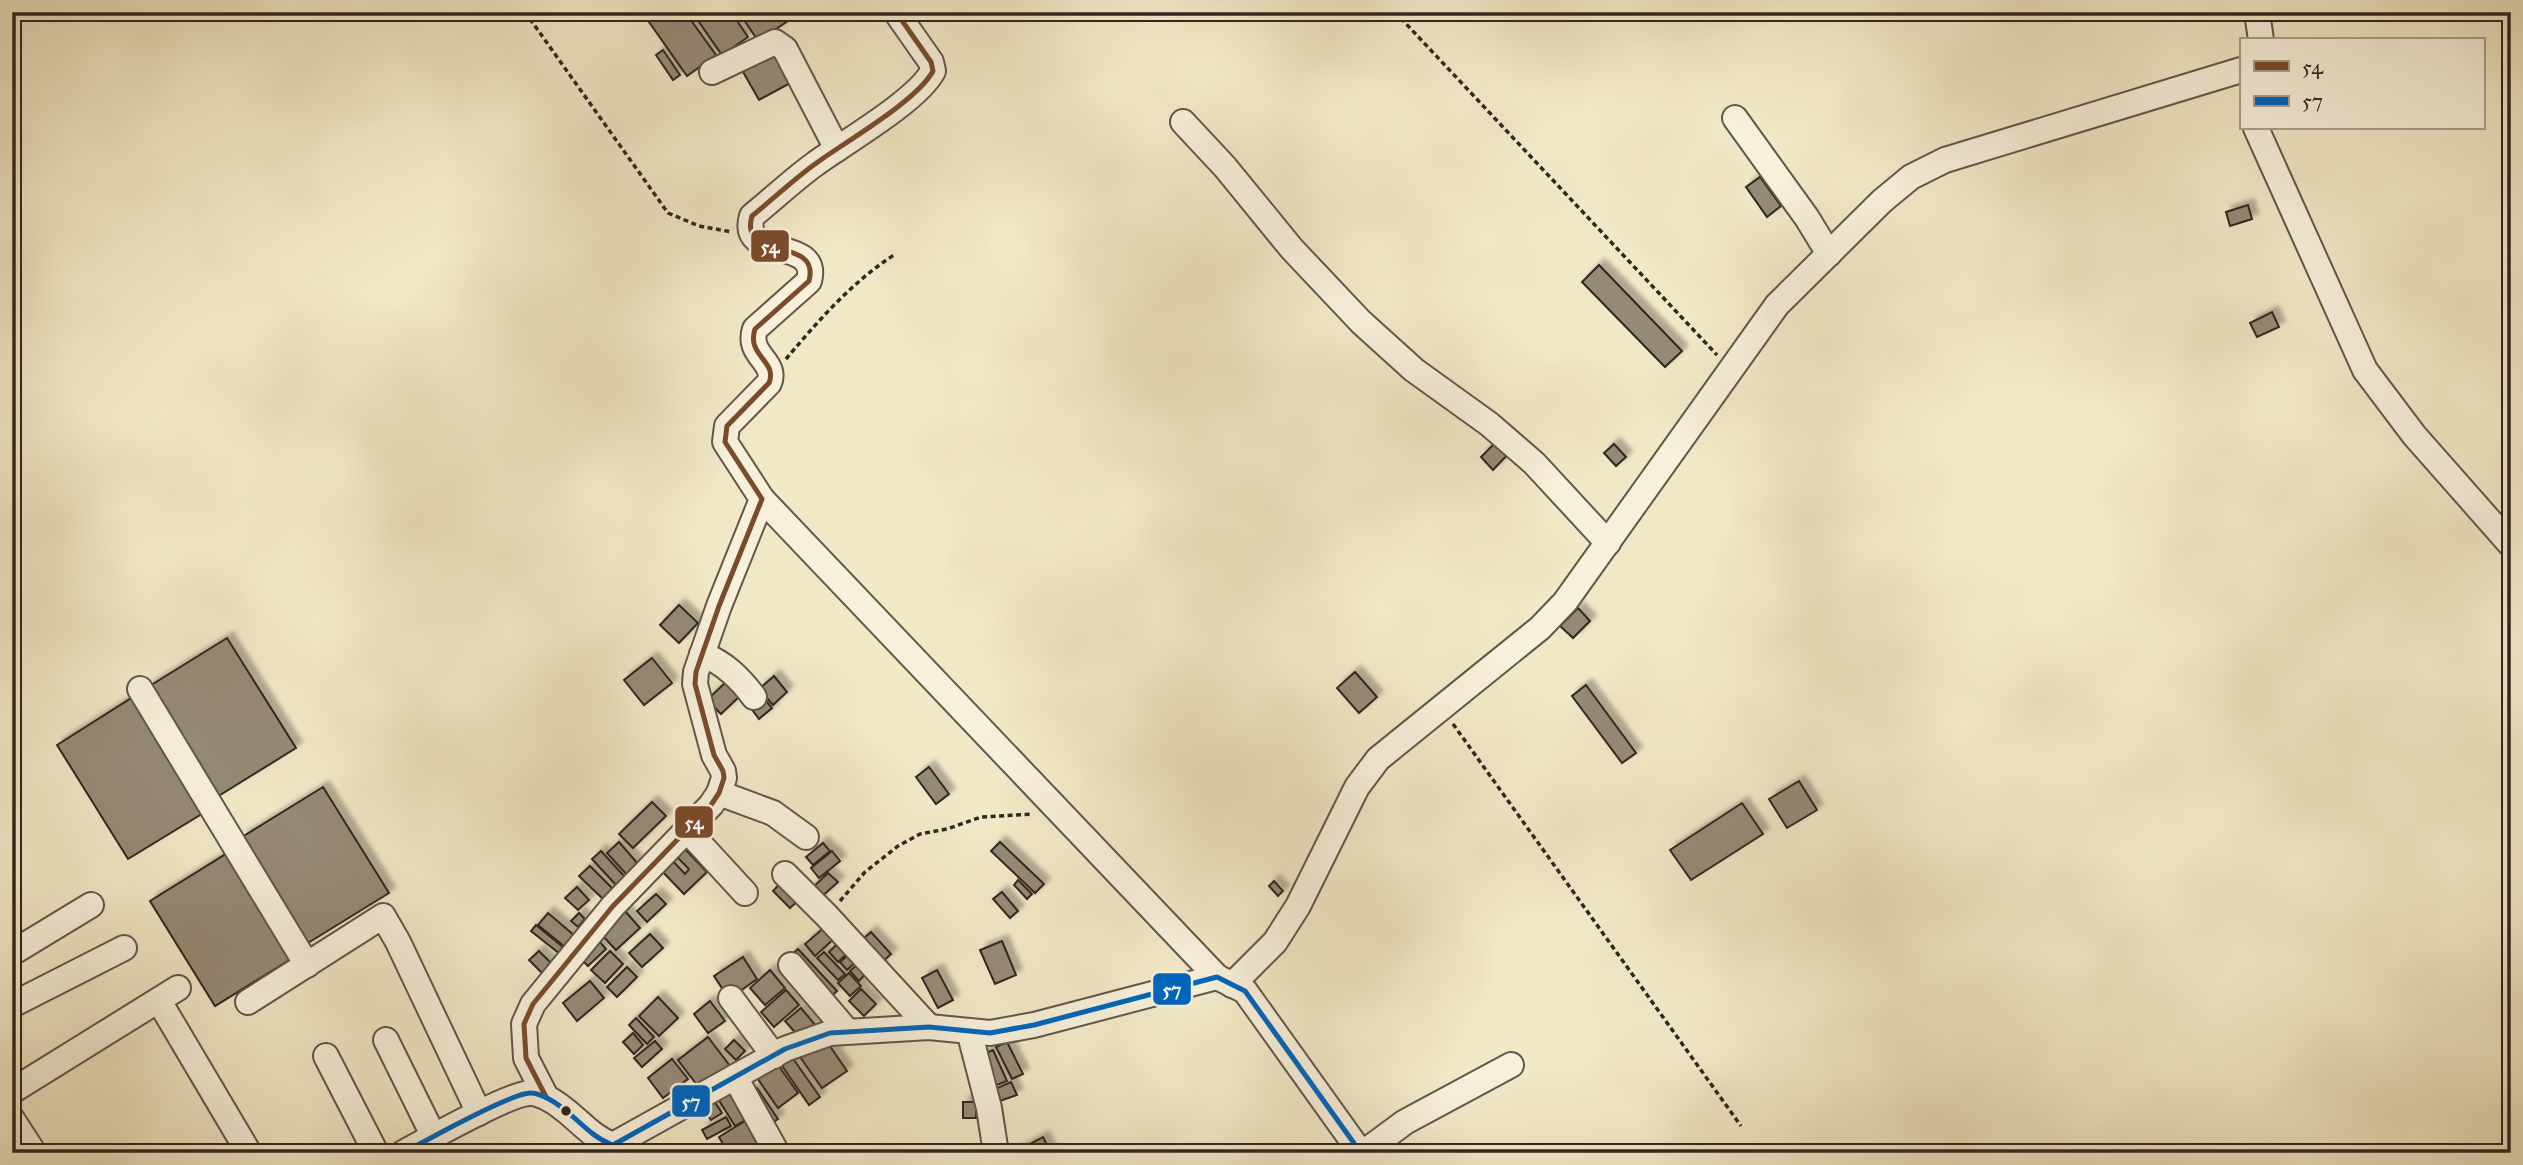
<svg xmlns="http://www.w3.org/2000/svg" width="2523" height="1165" font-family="'IM FELL Great Primer',serif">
	<defs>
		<filter id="shadow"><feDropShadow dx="6" dy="-6" stdDeviation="2" flood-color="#0004"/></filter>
	</defs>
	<rect width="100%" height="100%" fill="#f2e8c6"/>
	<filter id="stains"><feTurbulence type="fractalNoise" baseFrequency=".00286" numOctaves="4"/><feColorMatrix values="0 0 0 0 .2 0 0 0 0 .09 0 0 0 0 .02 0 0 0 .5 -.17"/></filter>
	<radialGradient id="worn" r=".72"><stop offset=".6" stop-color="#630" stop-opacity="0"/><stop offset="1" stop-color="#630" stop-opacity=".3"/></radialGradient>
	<!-- building -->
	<g fill="#968a76" stroke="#332520" stroke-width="2" filter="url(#shadow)">
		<path d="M 642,12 L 685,12 L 716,55 L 687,76 Z"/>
		<path d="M 692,12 L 731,12 L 748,37 L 722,55 Z"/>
		<path d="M 739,12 L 782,12 L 788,21 L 758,41 Z"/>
		<path d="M 663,50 L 680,75 L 673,80 L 656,55 Z"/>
		<path d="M 777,50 L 794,81 L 759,100 L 742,70 Z"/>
		<path d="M 1760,177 L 1781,206 L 1767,217 L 1746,187 Z"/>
		<path d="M 2248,205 L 2252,219 L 2230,226 L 2226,212 Z"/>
		<path d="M 1599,265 L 1682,351 L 1665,367 L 1582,282 Z"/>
		<path d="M 2272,312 L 2279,327 L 2257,337 L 2250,323 Z"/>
		<path d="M 1499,439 L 1511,451 L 1493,470 L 1481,457 Z"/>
		<path d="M 1614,444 L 1626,457 L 1616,466 L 1604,453 Z"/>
		<path d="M 679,605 L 698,623 L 679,643 L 660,625 Z"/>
		<path d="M 1578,608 L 1590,621 L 1573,638 L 1560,626 Z"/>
		<path d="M 227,638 L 296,748 L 217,797 L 148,687 Z"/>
		<path d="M 652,658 L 672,683 L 644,705 L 624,680 Z"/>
		<path d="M 1355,672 L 1377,697 L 1359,713 L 1337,688 Z"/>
		<path d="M 774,676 L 787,692 L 773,705 L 759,689 Z"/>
		<path d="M 728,680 L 742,694 L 721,714 L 707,700 Z"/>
		<path d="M 1586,685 L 1636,753 L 1622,763 L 1572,696 Z"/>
		<path d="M 133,697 L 205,812 L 128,859 L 57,745 Z"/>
		<path d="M 763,697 L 772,708 L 759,719 L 750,707 Z"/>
		<path d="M 929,767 L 949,794 L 936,804 L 916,777 Z"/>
		<path d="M 1799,781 L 1817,810 L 1787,828 L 1769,799 Z"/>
		<path d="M 323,787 L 389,893 L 308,943 L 242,837 Z"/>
		<path d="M 652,802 L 666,816 L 633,848 L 619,834 Z"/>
		<path d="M 1742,803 L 1763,834 L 1691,880 L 1670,850 Z"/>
		<path d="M 619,842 L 638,864 L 627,875 L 607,853 Z"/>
		<path d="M 1000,842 L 1044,884 L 1035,893 L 991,851 Z"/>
		<path d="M 823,843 L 830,851 L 813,865 L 806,857 Z"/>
		<path d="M 682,846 L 707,872 L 684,894 L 659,868 L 670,858 L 685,874 L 689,869 L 674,854 Z"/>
		<path d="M 234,849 L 299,954 L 215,1006 L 150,901 Z"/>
		<path d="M 601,851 L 625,877 L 616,885 L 592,859 Z"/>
		<path d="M 832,851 L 840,861 L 819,878 L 811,868 Z"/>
		<path d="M 590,866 L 613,889 L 603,899 L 579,876 Z"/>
		<path d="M 828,873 L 838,882 L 819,899 L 810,890 Z"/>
		<path d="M 784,879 L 802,897 L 790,908 L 773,891 Z"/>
		<path d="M 1018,880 L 1032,894 L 1027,899 L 1014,885 Z"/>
		<path d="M 1274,881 L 1283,891 L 1278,896 L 1269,886 Z"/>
		<path d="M 577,887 L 589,900 L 578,910 L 565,898 Z"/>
		<path d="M 1002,892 L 1018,911 L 1010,918 L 993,899 Z"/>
		<path d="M 656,894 L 666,904 L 647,922 L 637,911 Z"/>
		<path d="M 625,911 L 640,928 L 616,950 L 601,934 Z"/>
		<path d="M 548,913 L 575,936 L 565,947 L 538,925 Z"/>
		<path d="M 579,913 L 585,919 L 578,927 L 571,921 Z"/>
		<path d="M 536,925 L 564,948 L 560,954 L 531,931 Z"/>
		<path d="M 826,926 L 836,937 L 815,956 L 805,944 Z"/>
		<path d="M 871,932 L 891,954 L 877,967 L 856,945 Z"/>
		<path d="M 650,934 L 663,948 L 642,967 L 629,953 Z"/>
		<path d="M 841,940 L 851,950 L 838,962 L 829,952 Z"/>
		<path d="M 599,941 L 606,949 L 588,966 L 581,959 Z"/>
		<path d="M 1002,941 L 1016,975 L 995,984 L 980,950 Z"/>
		<path d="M 798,949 L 837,991 L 828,999 L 789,957 Z"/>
		<path d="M 539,951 L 557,969 L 547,978 L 529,960 Z"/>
		<path d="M 610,951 L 623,964 L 605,983 L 591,970 Z"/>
		<path d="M 853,951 L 860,958 L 847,970 L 840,962 Z"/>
		<path d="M 824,952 L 845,974 L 838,980 L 817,958 Z"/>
		<path d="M 743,957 L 757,979 L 729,999 L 714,976 Z"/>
		<path d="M 862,960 L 870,969 L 859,981 L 850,971 Z"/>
		<path d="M 627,967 L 637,977 L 617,997 L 607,987 Z"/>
		<path d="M 770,970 L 785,988 L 765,1005 L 750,988 Z"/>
		<path d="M 937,970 L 953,1000 L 938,1008 L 922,978 Z"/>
		<path d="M 849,973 L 861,986 L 850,996 L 838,983 Z"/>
		<path d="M 590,981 L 604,998 L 577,1021 L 563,1003 Z"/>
		<path d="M 861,989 L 876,1004 L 864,1016 L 849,1001 Z"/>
		<path d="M 786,990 L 799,1005 L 774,1027 L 761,1012 Z"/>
		<path d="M 658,997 L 678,1018 L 659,1036 L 639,1016 Z"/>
		<path d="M 710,1001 L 725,1021 L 708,1033 L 694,1014 Z"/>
		<path d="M 801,1008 L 816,1026 L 801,1039 L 785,1021 Z"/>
		<path d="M 636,1018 L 654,1037 L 647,1044 L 629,1025 Z"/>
		<path d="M 633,1033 L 643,1045 L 634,1054 L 623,1042 Z"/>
		<path d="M 708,1037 L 730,1066 L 700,1089 L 678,1060 Z"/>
		<path d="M 825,1039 L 847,1071 L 822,1088 L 800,1057 Z"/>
		<path d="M 734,1040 L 745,1051 L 736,1060 L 725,1049 Z"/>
		<path d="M 655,1041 L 662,1049 L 642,1067 L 634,1058 Z"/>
		<path d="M 1007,1042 L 1023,1074 L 1012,1079 L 996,1047 Z"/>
		<path d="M 787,1050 L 820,1097 L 809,1105 L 776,1057 Z"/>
		<path d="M 993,1050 L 1007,1081 L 992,1087 L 979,1056 Z"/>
		<path d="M 773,1058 L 798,1093 L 778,1108 L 753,1072 Z"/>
		<path d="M 672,1059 L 688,1079 L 663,1098 L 648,1078 Z"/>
		<path d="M 1011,1082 L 1017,1095 L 1000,1101 L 995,1089 Z"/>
		<path d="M 730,1084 L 751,1117 L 735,1126 L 715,1094 Z"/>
		<path d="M 757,1088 L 778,1119 L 769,1125 L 748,1093 Z"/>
		<path d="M 712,1098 L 722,1113 L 711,1120 L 700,1105 Z"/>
		<rect x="963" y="1102" width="13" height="16"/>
		<path d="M 726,1117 L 731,1126 L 707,1139 L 702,1130 Z"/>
		<path d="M 745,1121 L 761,1148 L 753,1153 L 728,1153 L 719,1137 Z"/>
		<path d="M 1043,1137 L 1051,1153 L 1013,1153 Z"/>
	</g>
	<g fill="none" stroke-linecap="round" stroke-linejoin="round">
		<defs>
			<g id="minor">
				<path d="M 2257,12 L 2261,40"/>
				<path d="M 712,72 L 775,42 L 785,49 L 837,149"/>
				<path d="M 1735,118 L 1807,218 L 1829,254"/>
				<path d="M 1183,122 L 1225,167 L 1292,249 L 1361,322 L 1414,370 L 1489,424 L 1534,463 L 1608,543"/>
				<path d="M 2256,128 L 2365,370 L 2414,435 L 2511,545"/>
				<path d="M 762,499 L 1217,977"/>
				<path d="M 702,654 C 724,663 739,677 754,697"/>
				<path d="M 140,689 L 307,965"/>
				<path d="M 719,793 L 773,813 L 806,837"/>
				<path d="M 687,830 L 745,893"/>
				<path d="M 785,874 L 827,916 L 929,1027"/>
				<path d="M 12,953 L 91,905"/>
				<path d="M 791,965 L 847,1031"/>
				<path d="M 1232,985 L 1275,942 L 1298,906 L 1357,787 L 1378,759 L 1540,628 L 1565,602 L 1777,305 L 1882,201 L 1911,177 L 1945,160 L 2241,70"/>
				<path d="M 731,998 L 774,1056"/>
				<path d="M 159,1001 L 249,1153"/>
				<path d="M 248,1002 L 383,916 L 398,942 L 479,1113"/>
				<path d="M 12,1005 L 124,948"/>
				<path d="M 969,1031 L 989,1108 L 996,1153"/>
				<path d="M 386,1040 L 434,1137"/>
				<path d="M 326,1056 L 376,1153"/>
				<path d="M 735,1077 L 777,1153"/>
				<path d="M 12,1091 L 178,988"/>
				<path d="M 546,1097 L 526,1058 L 524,1024 L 533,1004 L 613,906 L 711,805 L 719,793 L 724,778 L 723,771 L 714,755 L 695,684 L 696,672 L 719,606 L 762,499 L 725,442 L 727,426 L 769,383 C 778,361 746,356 755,329 L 809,281 C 821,235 738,263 752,216 C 773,199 793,180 815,164 C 845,142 917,101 933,71 L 931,62 L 896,12"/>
				<path d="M 12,1119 L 34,1153"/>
				<path d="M 403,1153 C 425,1141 512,1092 531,1093 C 536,1093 543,1096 547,1098 C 572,1110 587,1136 613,1145 L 785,1049 L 830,1033 L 929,1027 L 990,1033 L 1034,1025 L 1217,977 L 1245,991 L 1361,1153"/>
				<path d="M 1363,1153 L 1405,1122 L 1511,1065"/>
			</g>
		</defs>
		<!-- minor casing -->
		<use href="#minor" stroke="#63564a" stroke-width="28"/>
		<!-- path -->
		<g stroke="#332520" stroke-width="3.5" stroke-dasharray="5 3.5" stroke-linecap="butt">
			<path d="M 525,12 L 668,213 L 699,226 L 732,232"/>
			<path d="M 1395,12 L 1717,355"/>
			<path d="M 786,359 C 818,321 852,282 894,255"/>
			<path d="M 1453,724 L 1741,1126"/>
			<path d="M 840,901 L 865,872 L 898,846 L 920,834 L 947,829 L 981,817 L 1032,814"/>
		</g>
		<!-- minor -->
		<use href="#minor" stroke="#f7f0da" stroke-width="24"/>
		<defs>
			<path id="bus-1" d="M 546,1097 L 526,1058 L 524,1024 L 533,1004 L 613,906 L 711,805 L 719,793 L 724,778 L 723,771 L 714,755 L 695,684 L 696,672 L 719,606 L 762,499 L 725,442 L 727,426 L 769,383 C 778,361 746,356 755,329 L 809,281 C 821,235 738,263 752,216 C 773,199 793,180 815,164 C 845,142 917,101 933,71 L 931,62 L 896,12"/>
			<path id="bus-2" d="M 403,1153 C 425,1141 512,1092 531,1093 C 536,1093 543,1096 547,1098 C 572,1110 587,1136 613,1145 L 785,1049 L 830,1033 L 929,1027 L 990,1033 L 1034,1025 L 1217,977 L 1245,991 L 1361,1153"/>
		</defs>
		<!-- bus-1 casing -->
		<use href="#bus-1" stroke="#f7f0da" stroke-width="10"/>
		<!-- bus-2 casing -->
		<use href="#bus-2" stroke="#f7f0da" stroke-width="10"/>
		<!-- bus-1 -->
		<use href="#bus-1" stroke="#7a4b2a" stroke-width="5"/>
		<!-- bus-2 -->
		<use href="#bus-2" stroke="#0065bd" stroke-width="5"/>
	</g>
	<!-- markers -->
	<circle fill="#332520" stroke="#f7f0da" stroke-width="2.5" cx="566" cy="1111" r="6"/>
	<g stroke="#f7f0da" stroke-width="2.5">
		<rect x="750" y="229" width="40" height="34" rx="7" fill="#7a4b2a"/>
		<rect x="674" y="805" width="40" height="34" rx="7" fill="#7a4b2a"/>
		<rect x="1152" y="972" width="40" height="34" rx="7" fill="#0065bd"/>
		<rect x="671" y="1084" width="40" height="34" rx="7" fill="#0065bd"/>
	</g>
	<g font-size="19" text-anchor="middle" font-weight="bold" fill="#fff">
		<text x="770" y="253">54</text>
		<text x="694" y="829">54</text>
		<text x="1172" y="996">57</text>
		<text x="691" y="1108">57</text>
	</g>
	<!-- margin -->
	<rect width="2523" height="1165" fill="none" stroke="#f2e8c6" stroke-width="42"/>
	<rect x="14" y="14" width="2495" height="1137" fill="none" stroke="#332520" stroke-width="3.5"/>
	<rect x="21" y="21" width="2481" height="1123" fill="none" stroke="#332520" stroke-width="2"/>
	<!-- legend -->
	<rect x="2240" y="38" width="245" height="91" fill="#f7f0da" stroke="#a99f90" stroke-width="2"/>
	<rect x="2254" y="61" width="35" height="10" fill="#7a4b2a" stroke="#a99f90" stroke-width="2"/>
	<text x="2302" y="74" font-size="21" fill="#332520">54</text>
	<rect x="2254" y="96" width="35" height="10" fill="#0065bd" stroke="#a99f90" stroke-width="2"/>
	<text x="2302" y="108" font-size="21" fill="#332520">57</text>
	<rect width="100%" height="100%" filter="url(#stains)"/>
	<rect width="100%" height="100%" fill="url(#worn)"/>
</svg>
